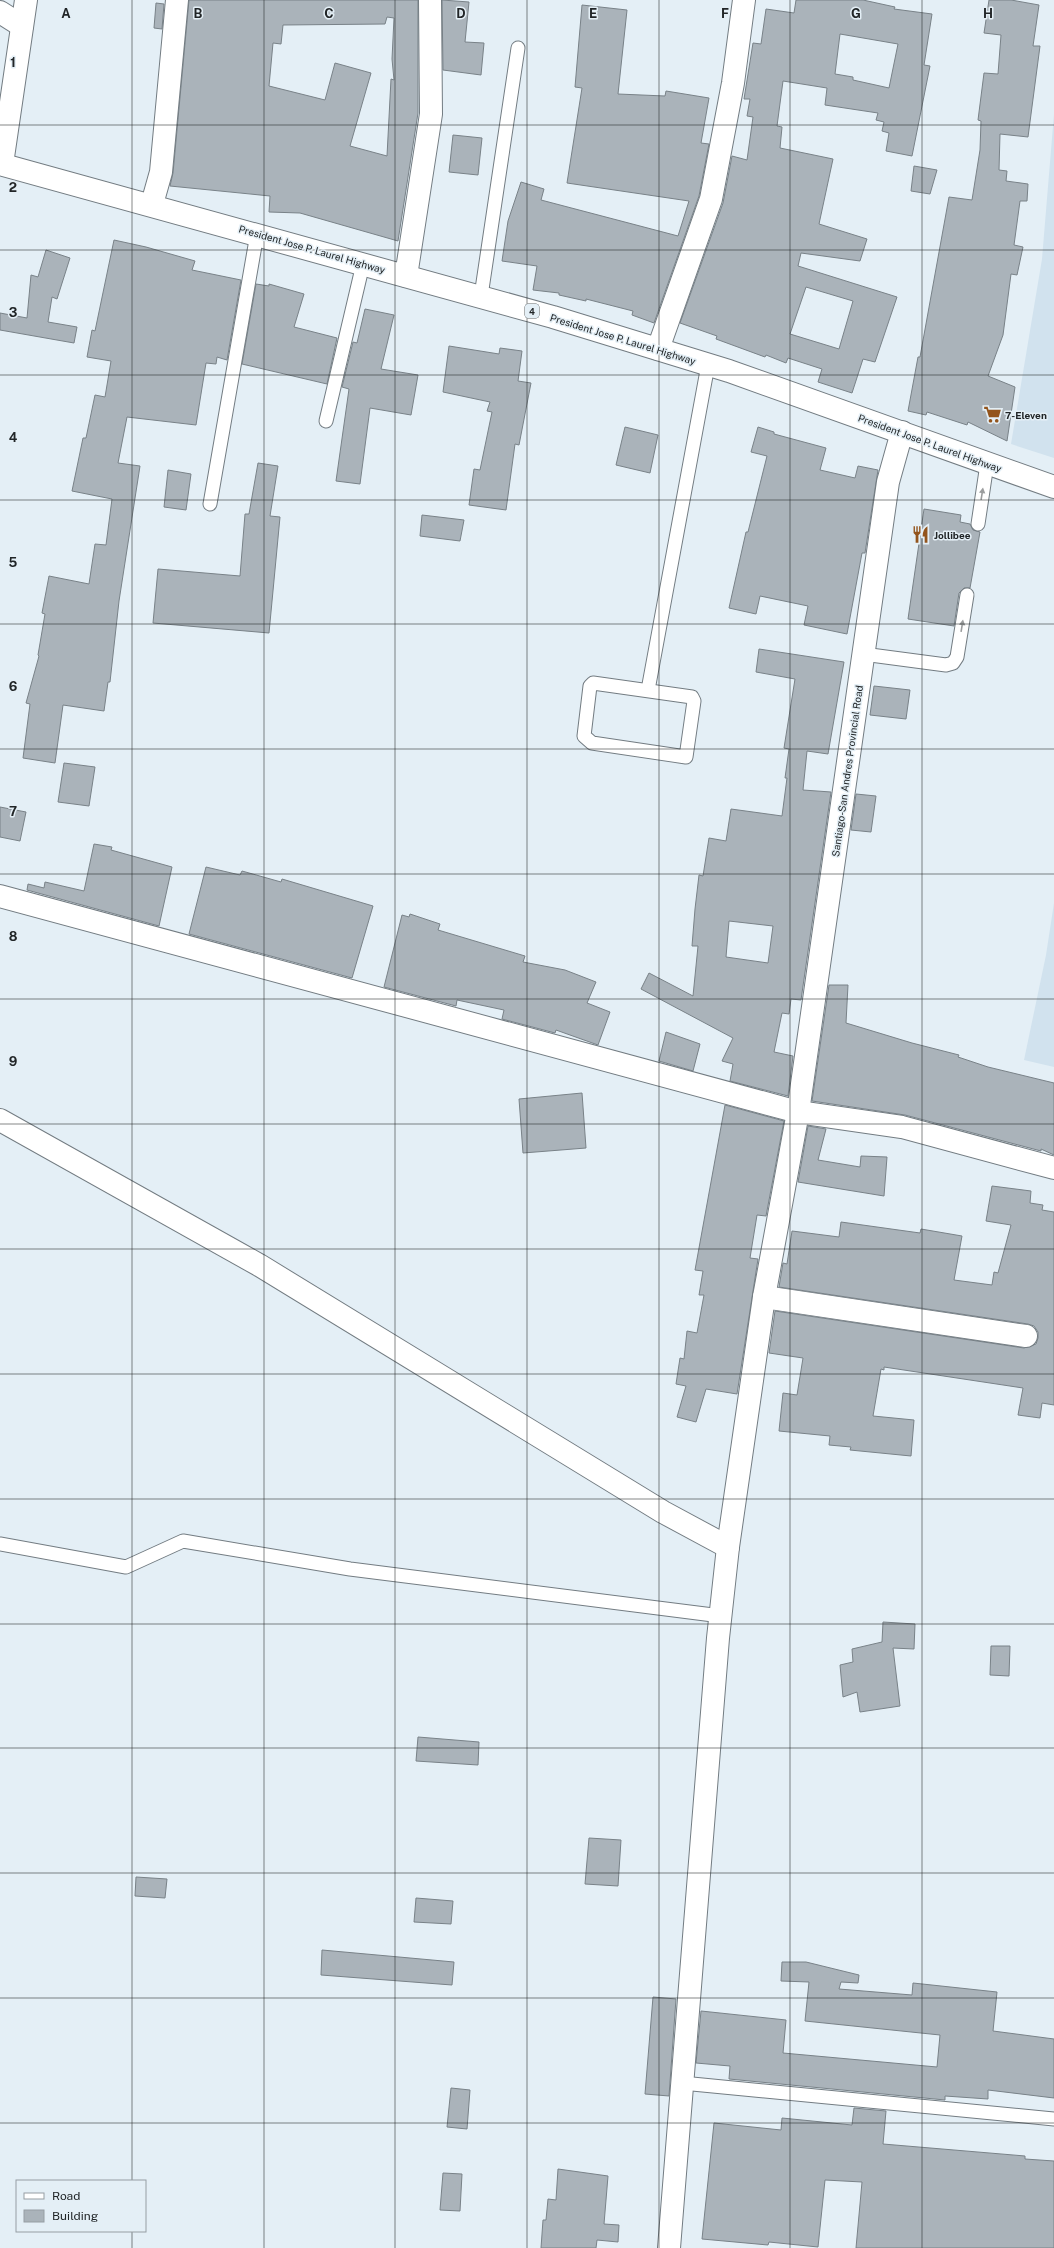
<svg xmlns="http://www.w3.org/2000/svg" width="1054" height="2248" font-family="'Public Sans',sans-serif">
	<rect width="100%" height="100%" fill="#e4eff6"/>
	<!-- built -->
	<g fill="#d1e2ee">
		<path d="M 1054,114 L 1054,458 L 1011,444 L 1042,259 Z"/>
		<path d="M 1054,903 L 1054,1067 L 1024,1060 L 1046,955 Z"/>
	</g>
	<!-- building -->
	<g fill="#aab3ba" stroke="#798288" fill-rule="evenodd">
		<path d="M 189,0 L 418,0 L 418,113 L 398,241 L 300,213 L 269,212 L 270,196 L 170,186 L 173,173 ZM 387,17 L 394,18 L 392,59 L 394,80 L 391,79 L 387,156 L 350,146 L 371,73 L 335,63 L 325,100 L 269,86 L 273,43 L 281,44 L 283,25 L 385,24 Z"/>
		<path d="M 442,0 L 469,2 L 465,42 L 484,43 L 481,75 L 443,70 Z"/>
		<path d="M 796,0 L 863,0 L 895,7 L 894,9 L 932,14 L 924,65 L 930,66 L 912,156 L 886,151 L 889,133 L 882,131 L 884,122 L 876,120 L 878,113 L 825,105 L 827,88 L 783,81 L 777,126 L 782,127 L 780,148 L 833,159 L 819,224 L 867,239 L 860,261 L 801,253 L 798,266 L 897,297 L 875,362 L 863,359 L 852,393 L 818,382 L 822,369 L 788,358 L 786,363 L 766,355 L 765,357 L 716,339 L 717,336 L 680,323 L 723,203 L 732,156 L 747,160 L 753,117 L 747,116 L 750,99 L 744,99 L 753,43 L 761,44 L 766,9 L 794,13 ZM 840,34 L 898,44 L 889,88 L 853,80 L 853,77 L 835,74 ZM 806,287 L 853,301 L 839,349 L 790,334 Z"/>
		<path d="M 989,0 L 1011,0 L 1039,5 L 1033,46 L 1040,46 L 1028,137 L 1000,134 L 999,170 L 1007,171 L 1006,181 L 1028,184 L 1027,201 L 1020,201 L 1014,245 L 1023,247 L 1017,275 L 1011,274 L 1003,335 L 988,376 L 1015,387 L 1007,441 L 968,422 L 967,425 L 927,412 L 926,415 L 908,411 L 918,357 L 920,357 L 949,197 L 972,200 L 980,150 L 981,121 L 978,120 L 984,73 L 998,74 L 1001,35 L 984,33 Z"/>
		<path d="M 156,3 L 164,4 L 162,29 L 154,28 Z"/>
		<path d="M 582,5 L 627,10 L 618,94 L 665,96 L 666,91 L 709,98 L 701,143 L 709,144 L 699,196 L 654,323 L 632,315 L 633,311 L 586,299 L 586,301 L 559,295 L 559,293 L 533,290 L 537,266 L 502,261 L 508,221 L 521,182 L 544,189 L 541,200 L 678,236 L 689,201 L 567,183 L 582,88 L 575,87 Z"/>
		<path d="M 453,135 L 482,138 L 478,175 L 449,172 Z"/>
		<path d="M 914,166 L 937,170 L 930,194 L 911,191 Z"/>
		<path d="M 114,240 L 146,247 L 195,261 L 192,270 L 241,280 L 227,360 L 217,357 L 216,364 L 206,363 L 196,425 L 127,417 L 118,463 L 140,466 L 119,601 L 110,682 L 108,682 L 104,711 L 63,705 L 55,763 L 23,758 L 30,704 L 26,703 L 39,656 L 38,655 L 45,614 L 42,613 L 49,576 L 89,584 L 95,544 L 106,545 L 112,499 L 72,491 L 83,438 L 86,438 L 95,395 L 105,397 L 111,361 L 87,357 L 92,330 L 95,331 Z"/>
		<path d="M 46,250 L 70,258 L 57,299 L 52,297 L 48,322 L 77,327 L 74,343 L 0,330 L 0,313 L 27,318 L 31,275 L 38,277 Z"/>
		<path d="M 256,284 L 269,286 L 269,284 L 304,294 L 294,327 L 337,338 L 327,384 L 242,364 Z"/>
		<path d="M 365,309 L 394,315 L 381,369 L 418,375 L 411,415 L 370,408 L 360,484 L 336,481 L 349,389 L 342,387 L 353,342 L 357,343 Z"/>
		<path d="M 449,346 L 499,354 L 500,348 L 522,351 L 518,381 L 531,383 L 519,445 L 515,444 L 506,510 L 469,505 L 474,469 L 480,470 L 492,412 L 487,411 L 490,402 L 443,392 Z"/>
		<path d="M 625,427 L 658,435 L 650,473 L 616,465 Z"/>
		<path d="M 758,427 L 774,432 L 774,434 L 826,448 L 820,470 L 855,478 L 858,466 L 878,470 L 865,553 L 862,553 L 847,634 L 804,625 L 808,606 L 760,596 L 756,614 L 729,608 L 746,532 L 748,532 L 767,456 L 751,452 Z"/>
		<path d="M 258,463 L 278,466 L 270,516 L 280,517 L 269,633 L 153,623 L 158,569 L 240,576 L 245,514 L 249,514 Z"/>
		<path d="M 168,470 L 191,474 L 186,510 L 164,507 Z"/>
		<path d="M 924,509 L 961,515 L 960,522 L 970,524 L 973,530 L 980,532 L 970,588 L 964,588 L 959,593 L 954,626 L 908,619 Z"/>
		<path d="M 422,515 L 464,520 L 460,541 L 420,536 Z"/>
		<path d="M 759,649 L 844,662 L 828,754 L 807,751 L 803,790 L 831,792 L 801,1000 L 791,999 L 789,1014 L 782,1013 L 774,1052 L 793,1056 L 788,1096 L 730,1081 L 733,1064 L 722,1061 L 733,1038 L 641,989 L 649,973 L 693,996 L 698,946 L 692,946 L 695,909 L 699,875 L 703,876 L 709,838 L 726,841 L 731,809 L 782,816 L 787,778 L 785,778 L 789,749 L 784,748 L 795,679 L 756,672 ZM 729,921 L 773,926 L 768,963 L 726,957 Z"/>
		<path d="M 874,686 L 910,690 L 906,719 L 870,715 Z"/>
		<path d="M 64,763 L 95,767 L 89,806 L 58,802 Z"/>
		<path d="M 856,794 L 876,796 L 871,832 L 851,830 Z"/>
		<path d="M 0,807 L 26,812 L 20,841 L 0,837 Z"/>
		<path d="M 94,844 L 112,847 L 111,850 L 172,867 L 159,926 L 27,890 L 28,884 L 44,888 L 45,882 L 84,891 Z"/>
		<path d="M 206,867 L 240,875 L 242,871 L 281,882 L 282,879 L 373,906 L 352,978 L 189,934 Z"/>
		<path d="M 410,914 L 440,924 L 438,930 L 525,956 L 523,962 L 565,970 L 596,982 L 587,1003 L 610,1012 L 598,1045 L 556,1030 L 555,1033 L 502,1019 L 504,1010 L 457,1000 L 456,1006 L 384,987 L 402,915 L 409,917 Z"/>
		<path d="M 829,985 L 848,985 L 846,1023 L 912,1043 L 959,1055 L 958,1057 L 988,1067 L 1054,1083 L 1054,1155 L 1041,1149 L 1041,1151 L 905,1115 L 812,1101 Z"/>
		<path d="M 666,1032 L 700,1044 L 693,1071 L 659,1061 Z"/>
		<path d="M 582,1093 L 586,1148 L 523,1153 L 519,1099 Z"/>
		<path d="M 725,1105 L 784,1121 L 766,1216 L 757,1215 L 750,1258 L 758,1259 L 737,1394 L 706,1389 L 696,1422 L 677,1417 L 686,1386 L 676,1384 L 680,1358 L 684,1359 L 687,1331 L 697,1333 L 704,1295 L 699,1295 L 703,1271 L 695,1270 Z"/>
		<path d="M 808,1126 L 826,1129 L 818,1160 L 860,1167 L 861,1156 L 887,1157 L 884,1196 L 798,1182 Z"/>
		<path d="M 992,1186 L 1031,1191 L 1030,1203 L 1043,1205 L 1042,1210 L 1054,1212 L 1054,1405 L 1042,1403 L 1040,1418 L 1018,1415 L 1023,1388 L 884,1367 L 884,1370 L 881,1369 L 873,1416 L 914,1420 L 911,1456 L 850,1450 L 851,1447 L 829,1445 L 830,1436 L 779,1431 L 783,1393 L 797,1395 L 803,1358 L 769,1353 L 775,1311 L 1024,1348 L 1036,1344 L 1038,1338 L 1038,1332 L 1034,1326 L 1028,1324 L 779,1287 L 783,1263 L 787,1264 L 792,1231 L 839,1237 L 841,1222 L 920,1233 L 921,1229 L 962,1236 L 954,1280 L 992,1285 L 994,1272 L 998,1273 L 1011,1225 L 986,1221 Z"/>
		<path d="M 883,1622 L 915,1624 L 914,1649 L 893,1648 L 900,1706 L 860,1712 L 857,1692 L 843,1697 L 840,1665 L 853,1662 L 852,1649 L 882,1642 Z"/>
		<path d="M 991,1646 L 1010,1646 L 1009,1676 L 990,1675 Z"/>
		<path d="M 418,1737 L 479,1742 L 478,1765 L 416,1761 Z"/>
		<path d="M 589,1838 L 621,1840 L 618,1886 L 585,1884 Z"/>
		<path d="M 136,1877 L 167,1879 L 165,1898 L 135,1896 Z"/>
		<path d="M 416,1898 L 453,1901 L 451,1924 L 414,1922 Z"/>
		<path d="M 322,1950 L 454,1962 L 452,1985 L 321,1975 Z"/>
		<path d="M 782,1962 L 806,1962 L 859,1975 L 858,1983 L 841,1982 L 839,1989 L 912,1995 L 913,1983 L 997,1992 L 993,2031 L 1054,2039 L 1054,2098 L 988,2090 L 988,2099 L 945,2096 L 945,2100 L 729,2079 L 730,2066 L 696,2063 L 701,2011 L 786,2020 L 783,2053 L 937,2067 L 940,2035 L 805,2021 L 809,1982 L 781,1981 Z"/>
		<path d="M 653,1997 L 676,1999 L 669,2096 L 645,2094 Z"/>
		<path d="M 451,2088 L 470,2090 L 467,2129 L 447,2127 Z"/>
		<path d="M 854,2108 L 886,2111 L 883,2144 L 1025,2156 L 1025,2159 L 1054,2161 L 1054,2248 L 856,2248 L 862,2182 L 825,2180 L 818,2247 L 769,2242 L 768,2245 L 702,2239 L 714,2123 L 781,2130 L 782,2118 L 852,2125 Z"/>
		<path d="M 558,2169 L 608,2176 L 604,2224 L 619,2225 L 618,2242 L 597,2240 L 596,2248 L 541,2248 L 543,2220 L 546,2220 L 548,2199 L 556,2200 Z"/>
		<path d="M 443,2173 L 462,2174 L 460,2211 L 440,2210 Z"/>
	</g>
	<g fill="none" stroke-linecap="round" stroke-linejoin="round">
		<defs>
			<g id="lane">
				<path d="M 481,296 L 518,48"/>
				<path d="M 326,421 L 363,264"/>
				<path d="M 210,504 L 257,234"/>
				<path d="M 978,524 L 987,464"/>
				<path d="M 863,654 L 946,665 L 953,663 L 957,657 L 967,595"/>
				<path d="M 593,683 L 692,697 L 694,701 L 686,757 L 592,743 L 584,736 L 590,686 Z"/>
				<path d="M 648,690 L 708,365"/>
				<path d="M 0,1544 L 126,1567 L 183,1541 L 350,1569 L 721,1616"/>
				<path d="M 682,2083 L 1054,2119"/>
			</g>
			<g id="street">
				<path d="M 0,12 L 22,26"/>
				<path d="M 2,164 L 26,0"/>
				<path d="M 152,204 L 161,172 L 177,0"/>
				<path d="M 406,276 L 431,114 L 430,0"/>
				<path d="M 658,349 L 711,199 L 733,83 L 744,0"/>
				<path d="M 0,896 L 798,1112 L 902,1127 L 1054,1168"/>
				<path d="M 0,1120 L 259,1265 L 663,1512 L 728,1547"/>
				<path d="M 764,1297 L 1026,1336"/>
			</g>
			<path id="secondary" d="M 669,2248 L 718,1638 L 728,1547 L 764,1297 L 798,1112 L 888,482 L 902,432"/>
			<path id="highway" d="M 0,164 L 553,317 L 729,371 L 1054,487"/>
		</defs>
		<!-- lane casing -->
		<use href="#lane" stroke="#737c82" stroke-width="15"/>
		<!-- street casing -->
		<use href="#street" stroke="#737c82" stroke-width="24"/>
		<!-- secondary casing -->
		<use href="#secondary" stroke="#737c82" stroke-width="24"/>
		<!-- highway casing -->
		<use href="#highway" stroke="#737c82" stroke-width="24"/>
		<!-- lane -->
		<use href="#lane" stroke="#fff" stroke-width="13"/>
		<!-- street -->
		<use href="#street" stroke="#fff" stroke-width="22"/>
		<!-- secondary -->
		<use href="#secondary" stroke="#fff" stroke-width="22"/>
		<!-- highway -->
		<use href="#highway" stroke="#fff" stroke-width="22"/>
	</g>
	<!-- one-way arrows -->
	<defs><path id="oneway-solid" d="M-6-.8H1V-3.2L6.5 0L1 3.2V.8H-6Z"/></defs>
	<g fill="#9b9d9e">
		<use href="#oneway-solid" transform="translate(982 494) rotate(-81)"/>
		<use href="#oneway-solid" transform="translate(962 626) rotate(-81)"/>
	</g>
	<!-- grid -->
	<path fill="none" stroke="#212527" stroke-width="1" stroke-opacity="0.55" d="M 132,0 L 132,2181M 264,0 L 264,2248M 395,0 L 395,2248M 527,0 L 527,2248M 659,0 L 659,2248M 790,0 L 790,2248M 922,0 L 922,2248M 0,125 L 1054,125M 0,250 L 1054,250M 0,375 L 1054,375M 0,500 L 1054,500M 0,624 L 1054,624M 0,749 L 1054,749M 0,874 L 1054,874M 0,999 L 1054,999M 0,1124 L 1054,1124M 0,1249 L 1054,1249M 0,1374 L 1054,1374M 0,1499 L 1054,1499M 0,1624 L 1054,1624M 0,1748 L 1054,1748M 0,1873 L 1054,1873M 0,1998 L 1054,1998M 0,2123 L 1054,2123M 132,2231 L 132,2248"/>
	<!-- icons -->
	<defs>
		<symbol id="supermarket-bare" viewBox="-9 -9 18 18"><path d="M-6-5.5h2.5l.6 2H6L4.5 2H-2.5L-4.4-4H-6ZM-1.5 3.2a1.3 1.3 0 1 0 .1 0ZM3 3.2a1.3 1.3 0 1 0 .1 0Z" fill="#93541c" stroke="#e4eff6" stroke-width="2.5" paint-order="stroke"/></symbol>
		<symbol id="restaurant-bare" viewBox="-9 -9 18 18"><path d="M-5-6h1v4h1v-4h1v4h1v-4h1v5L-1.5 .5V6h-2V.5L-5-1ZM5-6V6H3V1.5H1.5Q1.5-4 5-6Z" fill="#93541c" stroke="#e4eff6" stroke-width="2.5" paint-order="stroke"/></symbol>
	</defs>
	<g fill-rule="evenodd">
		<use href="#supermarket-bare" x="980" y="402" width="25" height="25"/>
		<use href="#restaurant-bare" x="908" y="522" width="25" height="25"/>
	</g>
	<g text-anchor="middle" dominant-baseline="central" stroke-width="3" stroke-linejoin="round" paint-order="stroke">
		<!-- shield labels -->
		<rect fill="#e4eff6" stroke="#5c6265" stroke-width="1" x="525" y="304" width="14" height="14" rx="3"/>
		<g font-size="9" font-weight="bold" fill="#212527">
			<text x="532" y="311">4</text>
		</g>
		<!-- street labels -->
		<g font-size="10" fill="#212527" stroke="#e4eff6">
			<text transform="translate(312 249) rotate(16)">President Jose P. Laurel Highway</text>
			<text transform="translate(623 339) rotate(17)">President Jose P. Laurel Highway</text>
			<text transform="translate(930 443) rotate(20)">President Jose P. Laurel Highway</text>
			<text transform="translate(847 771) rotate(-82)">Santiago-San Andres Provincial Road</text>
		</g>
		<!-- poi labels -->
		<g font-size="10" font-weight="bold" fill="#212527" stroke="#e4eff6" text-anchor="start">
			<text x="1005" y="415">7-Eleven</text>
			<text x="934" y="535">Jollibee</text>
		</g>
	</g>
	<g font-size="13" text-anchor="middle" font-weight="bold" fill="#212527" stroke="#e4eff6" stroke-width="3" stroke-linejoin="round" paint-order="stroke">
		<text x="66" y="18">A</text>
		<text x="198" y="18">B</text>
		<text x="329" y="18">C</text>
		<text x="461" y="18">D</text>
		<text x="593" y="18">E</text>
		<text x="725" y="18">F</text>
		<text x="856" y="18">G</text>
		<text x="988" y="18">H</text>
		<text x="13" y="67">1</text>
		<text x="13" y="192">2</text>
		<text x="13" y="317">3</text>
		<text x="13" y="442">4</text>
		<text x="13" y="567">5</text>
		<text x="13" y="691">6</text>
		<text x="13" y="816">7</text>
		<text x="13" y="941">8</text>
		<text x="13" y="1066">9</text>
	</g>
	<!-- legend -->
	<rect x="16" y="2180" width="130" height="52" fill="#e4eff6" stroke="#969ea3"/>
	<rect x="24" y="2193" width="20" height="6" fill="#ffffff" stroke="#969ea3"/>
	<text x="52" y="2200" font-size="12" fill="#212527">Road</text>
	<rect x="24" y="2210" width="20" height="12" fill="#aab3ba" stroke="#969ea3"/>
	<text x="52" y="2220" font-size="12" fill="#212527">Building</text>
</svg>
